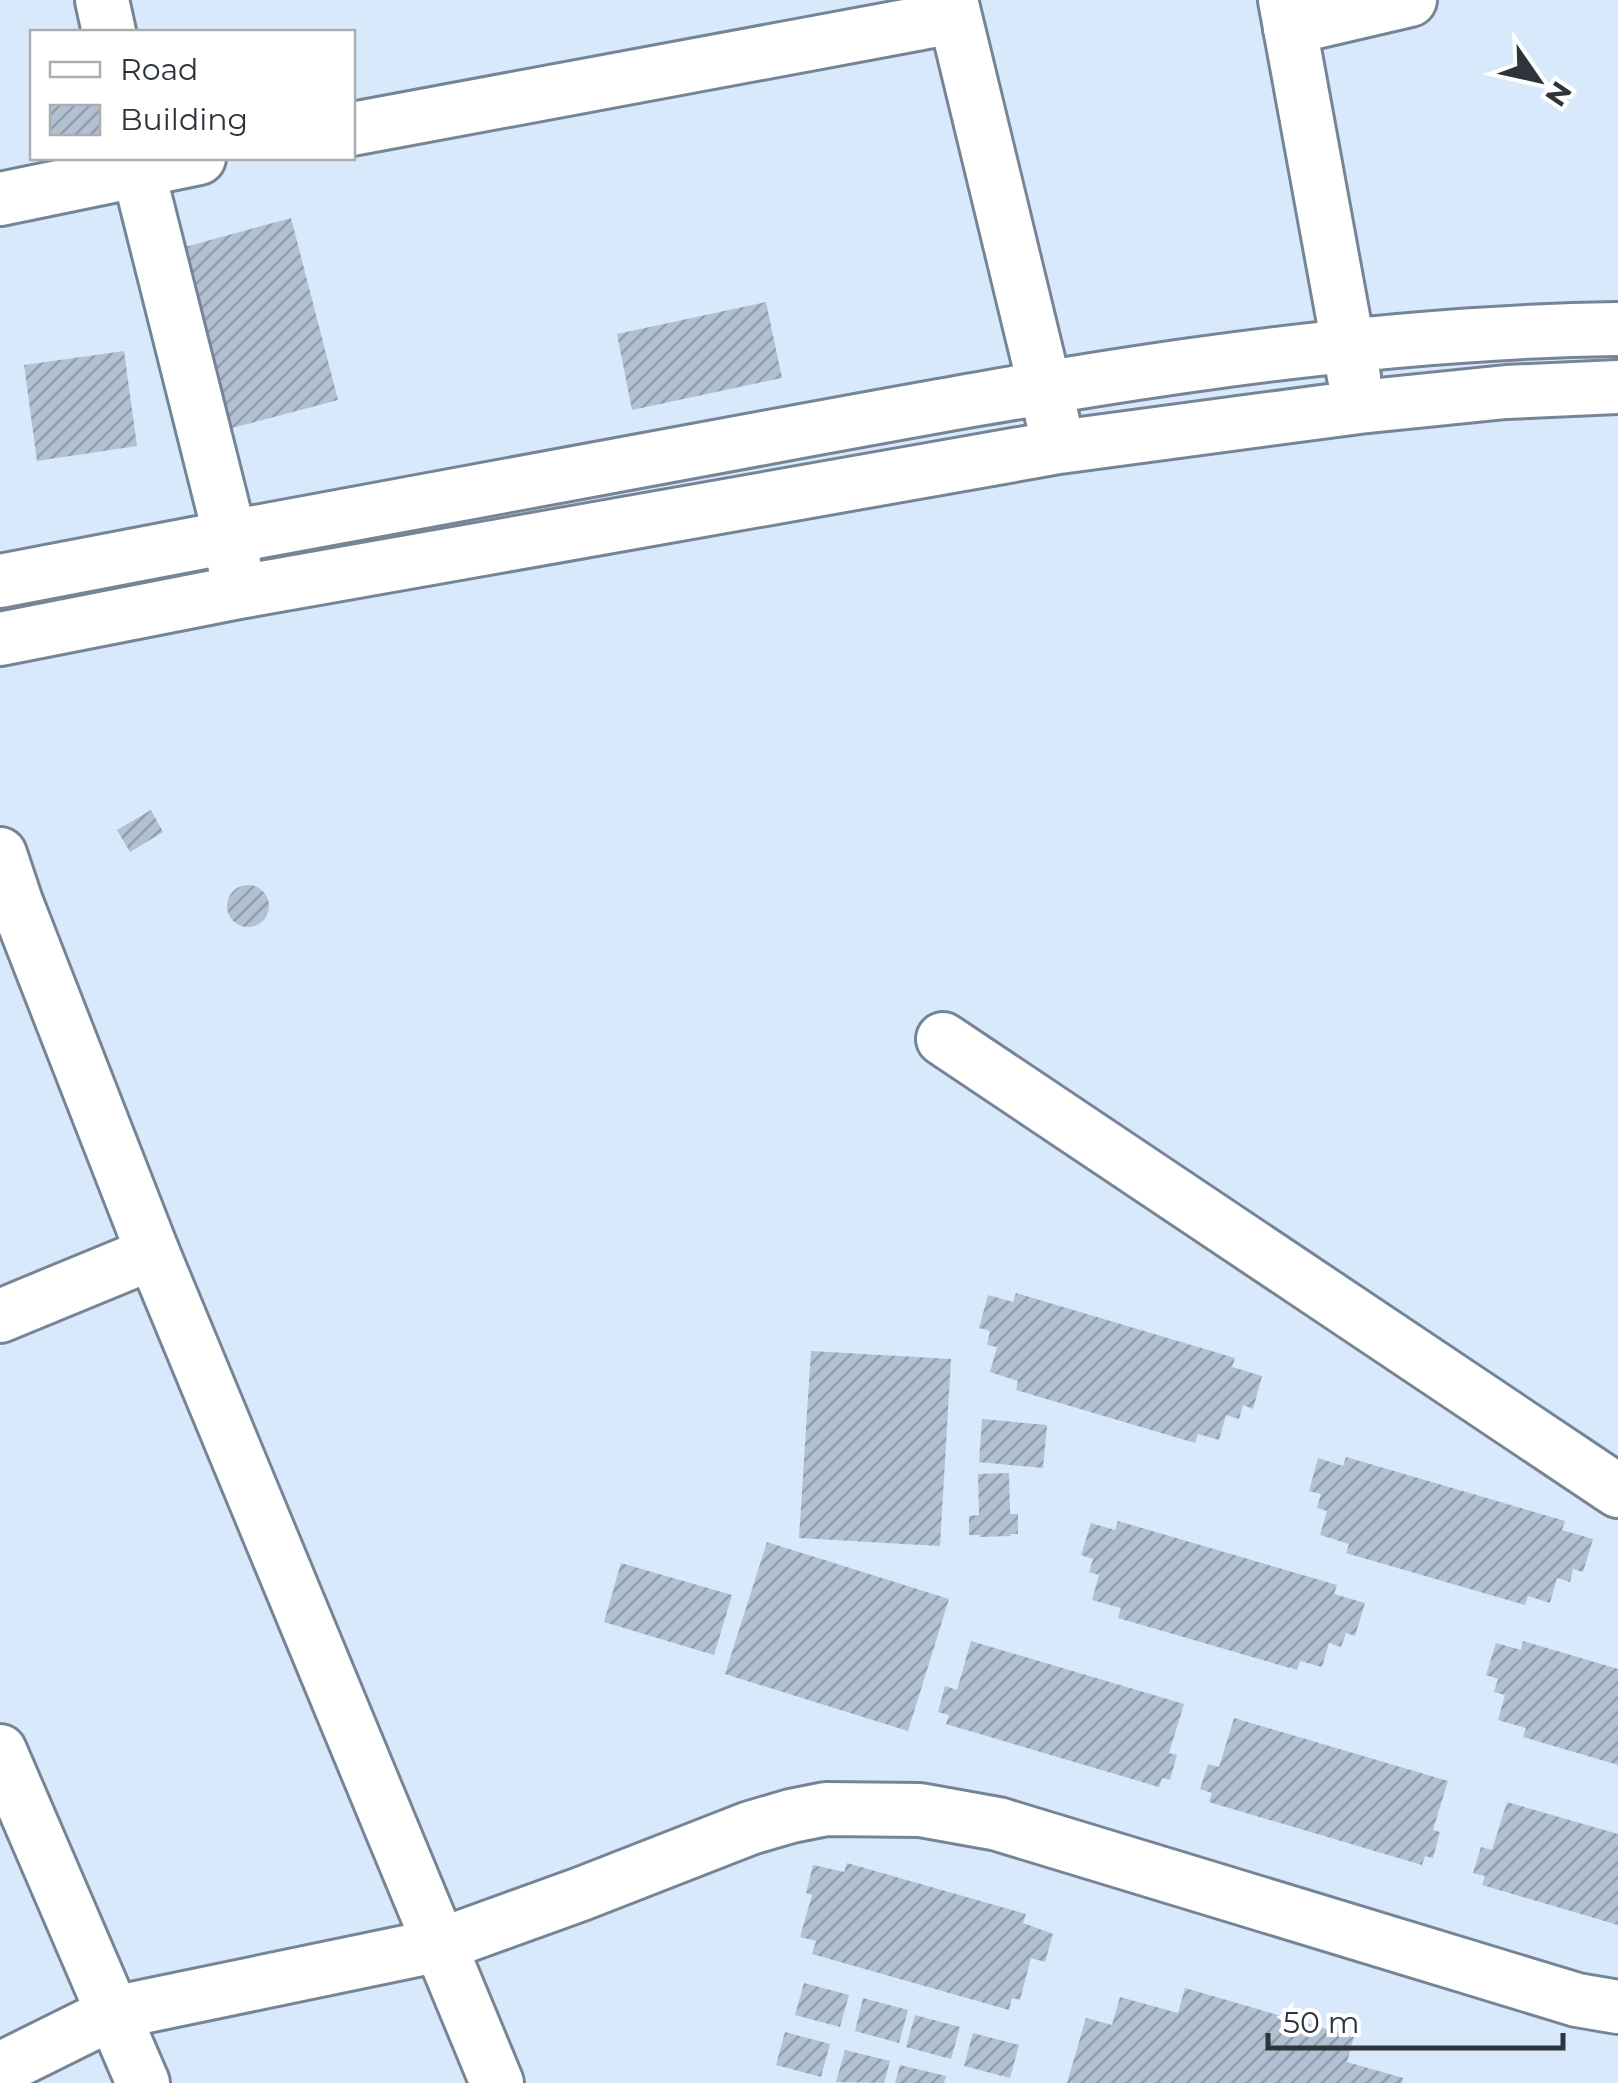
<svg xmlns="http://www.w3.org/2000/svg" width="1618" height="2083" font-family="Montserrat,sans-serif">
	<defs>
		<pattern id="building-hatch" width="6" height="6" patternUnits="userSpaceOnUse" patternTransform="scale(2.5)"><rect width="6" height="6" fill="#b1c1d3"/><path d="M-1 1l2-2M0 6l6-6M5 7l2-2" fill="none" stroke="#909eac"/></pattern>
	</defs>
	<rect width="100%" height="100%" fill="#d8e9fc"/>
	<!-- building -->
	<g fill="url(#building-hatch)">
		<path d="M 291,218 L 338,400 L 232,428 L 185,247 Z"/>
		<path d="M 766,302 L 782,378 L 632,410 L 617,334 Z"/>
		<path d="M 124,351 L 137,446 L 37,461 L 24,365 Z"/>
		<path d="M 151,810 L 163,832 L 130,852 L 117,830 Z"/>
		<circle cx="248" cy="906" r="21"/>
		<path d="M 1016,1293 L 1235,1358 L 1232,1367 L 1262,1376 L 1253,1409 L 1243,1405 L 1239,1419 L 1226,1415 L 1219,1440 L 1198,1434 L 1195,1443 L 1016,1390 L 1018,1381 L 990,1372 L 997,1347 L 987,1345 L 990,1331 L 979,1328 L 988,1295 L 1013,1302 Z"/>
		<path d="M 811,1351 L 951,1359 L 940,1546 L 799,1538 Z"/>
		<path d="M 982,1419 L 1047,1425 L 1043,1468 L 979,1462 Z"/>
		<path d="M 1346,1457 L 1565,1521 L 1562,1530 L 1593,1539 L 1583,1572 L 1573,1569 L 1570,1582 L 1557,1578 L 1550,1603 L 1528,1596 L 1525,1605 L 1346,1553 L 1349,1544 L 1320,1535 L 1327,1511 L 1317,1508 L 1321,1494 L 1309,1491 L 1318,1458 L 1343,1466 Z"/>
		<path d="M 1009,1473 L 1010,1514 L 1018,1514 L 1018,1534 L 1010,1534 L 1011,1536 L 980,1537 L 980,1535 L 969,1535 L 969,1516 L 979,1515 L 978,1474 Z"/>
		<path d="M 1118,1521 L 1337,1585 L 1334,1594 L 1365,1603 L 1355,1636 L 1346,1633 L 1341,1647 L 1329,1643 L 1322,1667 L 1300,1661 L 1297,1670 L 1118,1618 L 1121,1608 L 1092,1600 L 1099,1575 L 1089,1572 L 1093,1559 L 1081,1555 L 1091,1523 L 1115,1530 Z"/>
		<path d="M 767,1542 L 949,1599 L 908,1731 L 725,1674 Z"/>
		<path d="M 621,1563 L 732,1595 L 714,1655 L 604,1622 Z"/>
		<path d="M 971,1641 L 1184,1704 L 1169,1753 L 1177,1755 L 1170,1780 L 1162,1778 L 1159,1787 L 946,1724 L 949,1715 L 938,1712 L 945,1686 L 957,1690 Z"/>
		<path d="M 1523,1641 L 1618,1669 L 1618,1765 L 1523,1737 L 1526,1728 L 1498,1720 L 1505,1695 L 1494,1692 L 1498,1679 L 1486,1675 L 1496,1643 L 1521,1650 Z"/>
		<path d="M 1234,1718 L 1448,1781 L 1433,1830 L 1440,1832 L 1433,1858 L 1425,1856 L 1422,1865 L 1209,1802 L 1212,1793 L 1200,1789 L 1208,1764 L 1219,1767 Z"/>
		<path d="M 1507,1802 L 1618,1834 L 1618,1925 L 1482,1885 L 1485,1876 L 1473,1873 L 1481,1847 L 1492,1850 Z"/>
		<path d="M 847,1863 L 1026,1914 L 1023,1923 L 1053,1934 L 1045,1962 L 1031,1958 L 1020,2000 L 1012,1998 L 1009,2010 L 812,1954 L 816,1941 L 800,1937 L 812,1895 L 806,1893 L 813,1865 L 844,1872 Z"/>
		<path d="M 804,1983 L 849,1995 L 840,2027 L 795,2015 Z"/>
		<path d="M 1185,1988 L 1354,2037 L 1347,2062 L 1403,2078 L 1402,2083 L 1067,2083 L 1086,2018 L 1112,2025 L 1120,1997 L 1178,2013 Z"/>
		<path d="M 863,1998 L 908,2010 L 899,2043 L 855,2031 Z"/>
		<path d="M 915,2015 L 960,2027 L 951,2059 L 906,2047 Z"/>
		<path d="M 785,2032 L 830,2044 L 821,2077 L 776,2065 Z"/>
		<path d="M 973,2033 L 1019,2045 L 1010,2078 L 964,2066 Z"/>
		<path d="M 845,2050 L 890,2061 L 884,2083 L 836,2082 Z"/>
		<path d="M 900,2065 L 946,2076 L 944,2083 L 895,2083 Z"/>
	</g>
	<g fill="none" stroke-linecap="round" stroke-linejoin="round">
		<defs>
			<g id="minor">
				<path d="M 102,0 L 109,32"/>
				<path d="M 951,0 L 1053,421"/>
				<path d="M 1285,0 L 1354,377"/>
				<path d="M 1290,28 L 1410,0"/>
				<path d="M 352,129 L 954,17"/>
				<path d="M 135,158 L 230,536 L 235,569"/>
				<path d="M 0,199 L 199,158"/>
				<path d="M 0,581 C 256,531 513,484 769,437 C 1050,385 1332,333 1618,329"/>
				<path d="M 0,639 L 239,592 L 1059,447 L 1359,407 L 1506,392 L 1618,387"/>
				<path d="M 0,854 L 16,902 L 153,1253 L 497,2083"/>
				<path d="M 943,1039 L 1618,1491"/>
				<path d="M 0,1316 L 153,1253"/>
				<path d="M 0,1751 L 143,2083"/>
				<path d="M 0,2069 L 113,2013 L 440,1945 L 581,1894 L 750,1828 L 791,1816 L 826,1809 L 920,1810 L 998,1824 L 1577,2000 L 1618,2007"/>
			</g>
		</defs>
		<!-- minor casing -->
		<use href="#minor" stroke="#768596" stroke-width="58"/>
		<!-- minor -->
		<use href="#minor" stroke="#fff" stroke-width="52"/>
	</g>
	<!-- legend -->
	<rect x="30" y="30" width="325" height="130" fill="#ffffff" stroke="#abaeb1" stroke-width="2.5"/>
	<rect x="50" y="62" width="50" height="15" fill="#ffffff" stroke="#abaeb1" stroke-width="2.5"/>
	<text x="120" y="80" font-size="30" fill="#2e343b">Road</text>
	<rect x="50" y="105" width="50" height="30" fill="url(#building-hatch)" stroke="#abaeb1" stroke-width="2.5"/>
	<text x="120" y="130" font-size="30" fill="#2e343b">Building</text>
	<!-- north arrow -->
	<g transform="translate(1538 80) rotate(124)" stroke="#ffffff" stroke-width="8" paint-order="stroke">
	<path d="M0-8L18 38L0 25L-18 38Z" fill="#2e343b"/>
	<text y="-15" font-size="28" font-weight="bold" text-anchor="middle" fill="#2e343b">N</text>
	</g>
	<!-- scale -->
	<path d="M1268 2033v15h295v-15" fill="none" stroke="#2e343b" stroke-width="5"/>
	<text x="1283" y="2033" font-size="30" fill="#2e343b" stroke="#ffffff" stroke-width="8" paint-order="stroke">50 m</text>
</svg>
